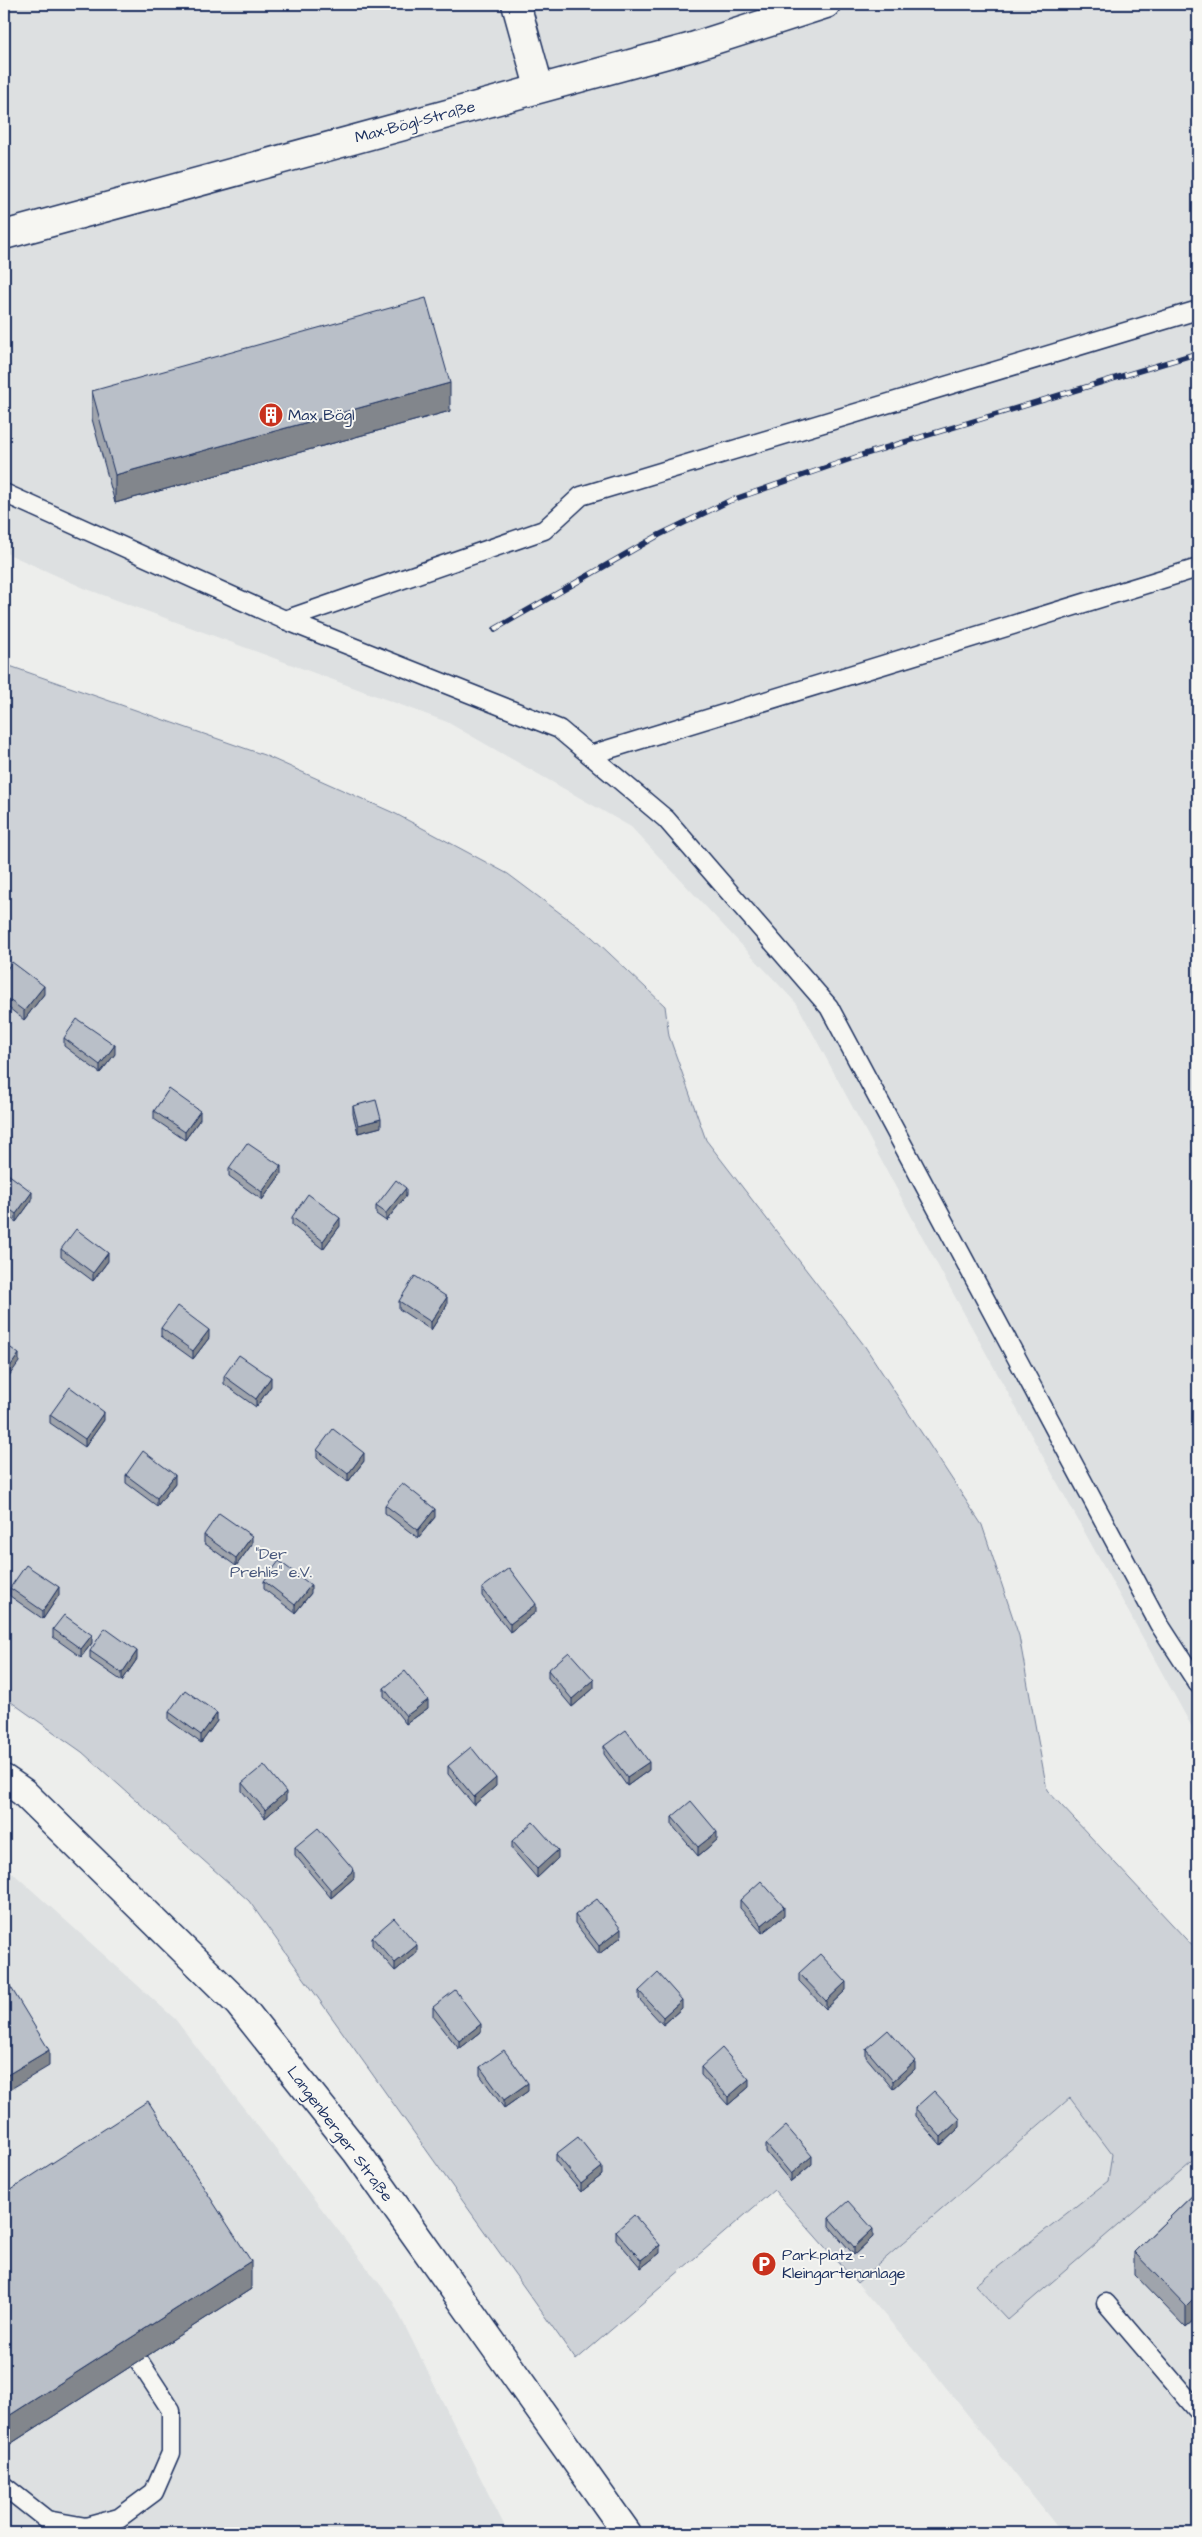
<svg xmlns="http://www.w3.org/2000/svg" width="1202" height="2537" font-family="'Architects Daughter',sans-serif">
	<rect width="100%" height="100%" fill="#edeeec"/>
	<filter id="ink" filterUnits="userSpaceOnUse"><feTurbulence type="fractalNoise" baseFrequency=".02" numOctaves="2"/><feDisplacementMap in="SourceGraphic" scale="10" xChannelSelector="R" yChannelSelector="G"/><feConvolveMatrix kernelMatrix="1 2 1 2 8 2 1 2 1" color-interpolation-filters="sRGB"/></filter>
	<g filter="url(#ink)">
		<!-- built -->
		<g fill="#dde0e1">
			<path d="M 4,4 L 1198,4 L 1198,1738 L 943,1275 L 797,1004 L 631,827 L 447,722 L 84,588 L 4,552 Z"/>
			<path d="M 4,1865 L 175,2019 L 392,2300 L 508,2533 L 4,2533 Z"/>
			<path d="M 1198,1967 L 1198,2533 L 1062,2533 L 936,2375 L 857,2283 L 1070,2098 Z"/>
		</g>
		<!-- green -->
		<path fill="#ced2d7" stroke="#74809a" d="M 4,664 L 264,755 L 396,814 L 508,874 L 592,937 L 665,1006 L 669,1036 L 706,1140 L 864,1345 L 982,1525 L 1019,1636 L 1047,1790 L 1198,1952 L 1198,2156 L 1008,2320 L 975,2285 L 1108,2181 L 1112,2154 L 1070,2098 L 857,2283 L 774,2190 L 576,2360 L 249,1901 L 82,1752 L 4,1697 Z"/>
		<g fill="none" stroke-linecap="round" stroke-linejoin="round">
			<defs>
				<g id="service">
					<path d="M 4,493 L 285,620 L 559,729 L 666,819 L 829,1007 L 1159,1624 L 1198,1684"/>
					<path d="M 285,620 L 544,530 L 581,496 L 1198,310"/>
					<path d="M 590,755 L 1198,568"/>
					<path d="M 1106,2303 L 1198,2411"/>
					<path d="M 4,2486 L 47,2520 L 86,2527 L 119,2518 L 154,2492 L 171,2453 L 171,2410 L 126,2341"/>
				</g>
				<g id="minor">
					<path d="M 516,4 L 539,87"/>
					<path d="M 4,235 L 689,48 L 826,4"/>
				</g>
				<path id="secondary" d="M 4,1779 L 23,1792 L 239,2004 L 356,2151 L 627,2533"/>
			</defs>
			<!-- service casing -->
			<use href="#service" stroke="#1b2f5e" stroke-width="21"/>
			<!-- minor casing -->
			<use href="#minor" stroke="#1b2f5e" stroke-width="31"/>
			<!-- secondary casing -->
			<use href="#secondary" stroke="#1b2f5e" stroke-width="31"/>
			<!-- service -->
			<use href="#service" stroke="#f6f6f2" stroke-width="18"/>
			<!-- minor -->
			<use href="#minor" stroke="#f6f6f2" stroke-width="28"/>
			<!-- secondary -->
			<use href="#secondary" stroke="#f6f6f2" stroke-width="28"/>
			<defs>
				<path id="rail" d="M 495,629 L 659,535 L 729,501 L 862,455 L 1198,353"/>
			</defs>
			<!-- rail casing -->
			<use href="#rail" stroke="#1b2f5e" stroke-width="5.5"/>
			<!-- rail -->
			<use href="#rail" stroke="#f6f6f2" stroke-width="4" stroke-dasharray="11" stroke-linecap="butt"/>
		</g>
		<!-- wall -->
		<g fill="#9fa4ac" stroke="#1b2f5e">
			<path d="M 92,391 L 450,411 L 115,503 L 92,419 Z"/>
			<path d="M 4,973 L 44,994 L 24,1020 L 4,1004 Z"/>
			<path d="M 64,1038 L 115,1054 L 100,1073 L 64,1046 Z"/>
			<path d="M 353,1106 L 381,1127 L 358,1133 L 353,1114 Z"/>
			<path d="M 154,1111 L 200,1119 L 185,1140 L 154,1119 Z"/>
			<path d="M 229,1168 L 281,1174 L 262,1200 L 229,1176 Z"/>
			<path d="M 4,1171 L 32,1200 L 16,1222 L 4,1213 Z"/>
			<path d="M 406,1196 L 386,1221 L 376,1214 L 376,1206 Z"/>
			<path d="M 292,1217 L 340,1226 L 323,1249 L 292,1225 Z"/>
			<path d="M 61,1249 L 108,1261 L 93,1281 L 61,1257 Z"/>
			<path d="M 399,1301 L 447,1305 L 431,1330 L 399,1309 Z"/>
			<path d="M 161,1328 L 209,1338 L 193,1359 L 161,1336 Z"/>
			<path d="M 224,1376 L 271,1386 L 256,1407 L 224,1384 Z"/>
			<path d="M 50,1415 L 104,1420 L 85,1447 L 50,1423 Z"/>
			<path d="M 317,1450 L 364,1461 L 348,1482 L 317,1458 Z"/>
			<path d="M 126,1475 L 175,1483 L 157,1506 L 126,1483 Z"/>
			<path d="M 385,1505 L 435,1517 L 418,1538 L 385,1513 Z"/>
			<path d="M 204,1535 L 252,1544 L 236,1566 L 204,1543 Z"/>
			<path d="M 264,1581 L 311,1593 L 295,1613 L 264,1589 Z"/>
			<path d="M 10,1588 L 59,1595 L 43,1619 L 10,1596 Z"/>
			<path d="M 482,1588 L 536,1612 L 510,1632 L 482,1596 Z"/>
			<path d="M 53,1629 L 92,1643 L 81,1657 L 53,1637 Z"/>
			<path d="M 90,1651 L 137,1659 L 122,1681 L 90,1659 Z"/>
			<path d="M 548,1670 L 594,1688 L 572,1707 L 548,1678 Z"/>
			<path d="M 384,1688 L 428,1708 L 406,1724 L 384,1696 Z"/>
			<path d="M 169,1712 L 217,1721 L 201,1743 L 169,1720 Z"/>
			<path d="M 604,1746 L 649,1770 L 627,1786 L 604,1754 Z"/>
			<path d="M 448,1766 L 496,1786 L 474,1805 L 448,1774 Z"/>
			<path d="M 242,1783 L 286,1800 L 265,1818 L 242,1791 Z"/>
			<path d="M 672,1817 L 717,1840 L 698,1856 L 672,1825 Z"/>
			<path d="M 512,1841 L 558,1858 L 537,1878 L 512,1849 Z"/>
			<path d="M 295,1847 L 354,1878 L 331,1898 L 295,1855 Z"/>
			<path d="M 740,1900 L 784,1916 L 762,1933 L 740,1908 Z"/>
			<path d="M 575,1915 L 621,1937 L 599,1954 L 575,1923 Z"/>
			<path d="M 372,1937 L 417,1953 L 395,1971 L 372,1945 Z"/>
			<path d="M 799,1973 L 846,1990 L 826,2009 L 799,1981 Z"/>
			<path d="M 639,1991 L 682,2008 L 663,2025 L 639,1999 Z"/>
			<path d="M 433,2007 L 481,2032 L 459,2049 L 433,2016 Z"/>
			<path d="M 866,2049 L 915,2069 L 893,2089 L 866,2057 Z"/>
			<path d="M 480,2067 L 528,2091 L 504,2108 L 480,2075 Z"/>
			<path d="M 701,2067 L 749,2087 L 728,2105 L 701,2075 Z"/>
			<path d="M 915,2108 L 960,2127 L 941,2145 L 915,2116 Z"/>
			<path d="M 766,2144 L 812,2164 L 791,2182 L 766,2152 Z"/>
			<path d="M 556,2154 L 602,2175 L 581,2192 L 556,2162 Z"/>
			<path d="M 1198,2190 L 1198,2317 L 1186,2328 L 1134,2274 L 1134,2252 Z"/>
			<path d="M 4,2194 L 251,2289 L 4,2448 Z"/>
			<path d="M 829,2218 L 873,2237 L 854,2255 L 829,2226 Z"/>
			<path d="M 616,2231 L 660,2253 L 641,2268 L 616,2239 Z"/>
		</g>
		<!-- shaded-wall -->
		<g fill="#82868c" stroke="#1b2f5e">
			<path d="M 6,339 L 6,355 L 4,360 L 4,344 Z"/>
			<path d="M 450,383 L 450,411 L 115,503 L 115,475 Z"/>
			<path d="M 44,986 L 44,994 L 24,1020 L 24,1011 Z"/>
			<path d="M 115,1045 L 115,1054 L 100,1073 L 100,1065 Z"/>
			<path d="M 200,1111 L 200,1119 L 185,1140 L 185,1132 Z"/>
			<path d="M 381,1119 L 381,1127 L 358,1133 L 358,1125 Z"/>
			<path d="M 281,1166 L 281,1174 L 262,1200 L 262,1192 Z"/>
			<path d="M 406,1188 L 406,1196 L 386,1221 L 386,1213 Z"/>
			<path d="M 32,1192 L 32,1200 L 16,1222 L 16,1214 Z"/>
			<path d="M 340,1218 L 340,1226 L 323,1249 L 323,1241 Z"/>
			<path d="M 108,1253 L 108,1261 L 93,1281 L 93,1273 Z"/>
			<path d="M 447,1297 L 447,1305 L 431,1330 L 431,1322 Z"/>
			<path d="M 209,1330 L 209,1338 L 193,1359 L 193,1351 Z"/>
			<path d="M 19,1354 L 19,1362 L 4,1383 L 4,1375 Z"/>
			<path d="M 271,1377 L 271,1386 L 256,1407 L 256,1399 Z"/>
			<path d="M 104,1412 L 104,1420 L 85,1447 L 85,1439 Z"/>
			<path d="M 364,1453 L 364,1461 L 348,1482 L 348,1474 Z"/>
			<path d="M 175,1475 L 175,1483 L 157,1506 L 157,1498 Z"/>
			<path d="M 435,1509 L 435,1517 L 418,1538 L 418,1530 Z"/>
			<path d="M 252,1536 L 252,1544 L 236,1566 L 236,1558 Z"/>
			<path d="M 311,1585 L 311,1593 L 295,1613 L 295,1605 Z"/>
			<path d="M 59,1587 L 59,1595 L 43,1619 L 43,1611 Z"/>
			<path d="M 536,1604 L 536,1612 L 510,1632 L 510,1624 Z"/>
			<path d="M 92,1635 L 92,1643 L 81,1657 L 81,1649 Z"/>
			<path d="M 137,1651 L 137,1659 L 122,1681 L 122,1673 Z"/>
			<path d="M 594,1680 L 594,1688 L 572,1707 L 572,1699 Z"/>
			<path d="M 428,1700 L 428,1708 L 406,1724 L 406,1716 Z"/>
			<path d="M 217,1713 L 217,1721 L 201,1743 L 201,1735 Z"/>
			<path d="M 649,1762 L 649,1770 L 627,1786 L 627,1777 Z"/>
			<path d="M 496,1778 L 496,1786 L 474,1805 L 474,1797 Z"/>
			<path d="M 286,1792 L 286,1800 L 265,1818 L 265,1810 Z"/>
			<path d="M 717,1832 L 717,1840 L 698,1856 L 698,1847 Z"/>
			<path d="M 558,1850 L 558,1858 L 537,1878 L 537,1869 Z"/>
			<path d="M 354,1870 L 354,1878 L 331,1898 L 331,1890 Z"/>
			<path d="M 784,1907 L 784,1916 L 762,1933 L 762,1925 Z"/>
			<path d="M 621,1929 L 621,1937 L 599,1954 L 599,1946 Z"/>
			<path d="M 417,1945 L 417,1953 L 395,1971 L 395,1963 Z"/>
			<path d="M 846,1982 L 846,1990 L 826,2009 L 826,2001 Z"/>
			<path d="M 682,2000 L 682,2008 L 663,2025 L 663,2017 Z"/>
			<path d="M 481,2024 L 481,2032 L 459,2049 L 459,2041 Z"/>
			<path d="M 49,2050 L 49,2066 L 4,2093 L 4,2077 Z"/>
			<path d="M 915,2061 L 915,2069 L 893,2089 L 893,2081 Z"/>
			<path d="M 749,2079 L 749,2087 L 728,2105 L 728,2097 Z"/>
			<path d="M 528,2083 L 528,2091 L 504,2108 L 504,2100 Z"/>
			<path d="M 960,2119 L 960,2127 L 941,2145 L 941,2137 Z"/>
			<path d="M 812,2156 L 812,2164 L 791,2182 L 791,2174 Z"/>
			<path d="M 602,2167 L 602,2175 L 581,2192 L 581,2184 Z"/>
			<path d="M 873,2229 L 873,2237 L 854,2255 L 854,2247 Z"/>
			<path d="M 660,2245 L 660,2253 L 641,2268 L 641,2260 Z"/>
			<path d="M 251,2261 L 251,2289 L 4,2448 L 4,2419 Z"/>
			<path d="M 1198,2294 L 1198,2317 L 1186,2328 L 1186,2306 Z"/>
		</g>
		<!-- building -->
		<g fill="#b9bfc8" stroke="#1b2f5e">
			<path d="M 426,298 L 450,383 L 115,475 L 92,391 Z"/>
			<path d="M 12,962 L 44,986 L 24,1011 L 4,996 L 4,973 Z"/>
			<path d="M 77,1019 L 115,1045 L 100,1065 L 64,1038 Z"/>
			<path d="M 169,1089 L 200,1111 L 185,1132 L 154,1111 Z"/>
			<path d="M 376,1100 L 381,1119 L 358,1125 L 353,1106 Z"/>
			<path d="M 247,1143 L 281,1166 L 262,1192 L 229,1168 Z"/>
			<path d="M 4,1171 L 32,1192 L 16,1214 L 4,1205 Z"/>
			<path d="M 396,1180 L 406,1188 L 386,1213 L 376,1206 Z"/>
			<path d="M 308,1194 L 340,1218 L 323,1241 L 292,1217 Z"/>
			<path d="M 76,1229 L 108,1253 L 93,1273 L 61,1249 Z"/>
			<path d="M 415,1276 L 447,1297 L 431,1322 L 399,1301 Z"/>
			<path d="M 177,1306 L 209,1330 L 193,1351 L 161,1328 Z"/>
			<path d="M 4,1343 L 19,1354 L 4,1375 Z"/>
			<path d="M 239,1355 L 271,1377 L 256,1399 L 224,1376 Z"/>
			<path d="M 70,1387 L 104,1412 L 85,1439 L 50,1415 Z"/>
			<path d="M 333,1429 L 364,1453 L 348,1474 L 317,1450 Z"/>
			<path d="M 143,1451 L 175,1475 L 157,1498 L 126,1475 Z"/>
			<path d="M 402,1483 L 435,1509 L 418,1530 L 385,1505 Z"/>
			<path d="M 219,1513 L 252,1536 L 236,1558 L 204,1535 Z"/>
			<path d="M 279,1561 L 311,1585 L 295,1605 L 264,1581 Z"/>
			<path d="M 26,1565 L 59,1587 L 43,1611 L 10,1588 Z"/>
			<path d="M 509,1568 L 536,1604 L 510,1624 L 482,1588 Z"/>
			<path d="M 64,1615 L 92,1635 L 81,1649 L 53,1629 Z"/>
			<path d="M 105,1628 L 137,1651 L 122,1673 L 90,1651 Z"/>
			<path d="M 569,1652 L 594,1680 L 572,1699 L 548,1670 Z"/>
			<path d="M 405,1671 L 428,1700 L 406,1716 L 384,1688 Z"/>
			<path d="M 185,1690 L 217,1713 L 201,1735 L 169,1712 Z"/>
			<path d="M 626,1730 L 649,1762 L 627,1777 L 604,1746 Z"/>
			<path d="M 471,1747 L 496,1778 L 474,1797 L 448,1766 Z"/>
			<path d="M 264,1765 L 286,1792 L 265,1810 L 242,1783 Z"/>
			<path d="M 691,1801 L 717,1832 L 698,1847 L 672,1817 Z"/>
			<path d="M 533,1822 L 558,1850 L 537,1869 L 512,1841 Z"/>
			<path d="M 318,1828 L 354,1870 L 331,1890 L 295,1847 Z"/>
			<path d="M 761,1881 L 784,1907 L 762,1925 L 740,1900 Z"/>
			<path d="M 597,1899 L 621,1929 L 599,1946 L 575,1915 Z"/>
			<path d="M 394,1918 L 417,1945 L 395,1963 L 372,1937 Z"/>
			<path d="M 820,1954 L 846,1982 L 826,2001 L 799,1973 Z"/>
			<path d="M 658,1973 L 682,2000 L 663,2017 L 639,1991 Z"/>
			<path d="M 4,1976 L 49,2050 L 4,2077 Z"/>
			<path d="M 455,1990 L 481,2024 L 459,2041 L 433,2007 Z"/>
			<path d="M 888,2030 L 915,2061 L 893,2081 L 866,2049 Z"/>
			<path d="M 722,2048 L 749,2079 L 728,2097 L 701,2067 Z"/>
			<path d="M 504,2050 L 528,2083 L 504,2100 L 480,2067 Z"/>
			<path d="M 934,2091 L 960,2119 L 941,2137 L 915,2108 Z"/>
			<path d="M 148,2101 L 251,2261 L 4,2419 L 4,2194 Z"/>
			<path d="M 786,2126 L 812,2156 L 791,2174 L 766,2144 Z"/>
			<path d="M 578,2137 L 602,2167 L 581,2184 L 556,2154 Z"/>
			<path d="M 1198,2190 L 1198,2294 L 1186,2306 L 1134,2252 Z"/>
			<path d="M 848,2201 L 873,2229 L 854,2247 L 829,2218 Z"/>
			<path d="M 634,2215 L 660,2245 L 641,2260 L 616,2231 Z"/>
		</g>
	</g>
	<!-- icons -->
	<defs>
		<symbol id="building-disc" viewBox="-11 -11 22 22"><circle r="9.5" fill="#c8321e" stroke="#f6f6f2"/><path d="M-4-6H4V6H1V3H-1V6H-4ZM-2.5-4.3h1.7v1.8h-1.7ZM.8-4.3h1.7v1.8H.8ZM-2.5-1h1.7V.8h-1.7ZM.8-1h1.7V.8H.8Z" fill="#fff"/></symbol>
		<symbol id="parking-disc" viewBox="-11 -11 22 22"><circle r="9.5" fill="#c8321e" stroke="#f6f6f2"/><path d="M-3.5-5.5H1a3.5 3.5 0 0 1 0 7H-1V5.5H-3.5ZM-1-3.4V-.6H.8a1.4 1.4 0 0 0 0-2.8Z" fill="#fff"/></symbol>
	</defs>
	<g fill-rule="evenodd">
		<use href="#building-disc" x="257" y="401" width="28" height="28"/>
		<use href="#parking-disc" x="750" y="2250" width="28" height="28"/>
	</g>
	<g text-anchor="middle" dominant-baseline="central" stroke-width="4" stroke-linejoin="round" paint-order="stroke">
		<!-- street labels -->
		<g font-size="16" fill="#1b2f5e" stroke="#f6f6f2">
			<text transform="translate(415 122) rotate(-15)">Max-Bögl-Straße</text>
			<text transform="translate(340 2134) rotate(53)">Langenberger Straße</text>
		</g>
		<!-- poi labels -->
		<g font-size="16" fill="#1b2f5e" stroke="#f6f6f2" text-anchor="start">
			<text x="288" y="415">Max Bögl</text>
			<text x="782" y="2255">Parkplatz -<tspan x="782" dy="18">Kleingartenanlage</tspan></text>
		</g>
		<!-- park labels -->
		<g font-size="16" fill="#48587c" stroke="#f6f6f2">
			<text x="271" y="1554">"Der<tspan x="271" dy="18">Prehlis" e.V.</tspan></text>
		</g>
	</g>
	<!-- margin -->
	<rect width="1202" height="2537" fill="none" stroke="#f6f6f2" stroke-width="20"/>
	<rect x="10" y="10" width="1182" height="2517" fill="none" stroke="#1b2f5e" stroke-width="2" filter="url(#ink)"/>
</svg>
